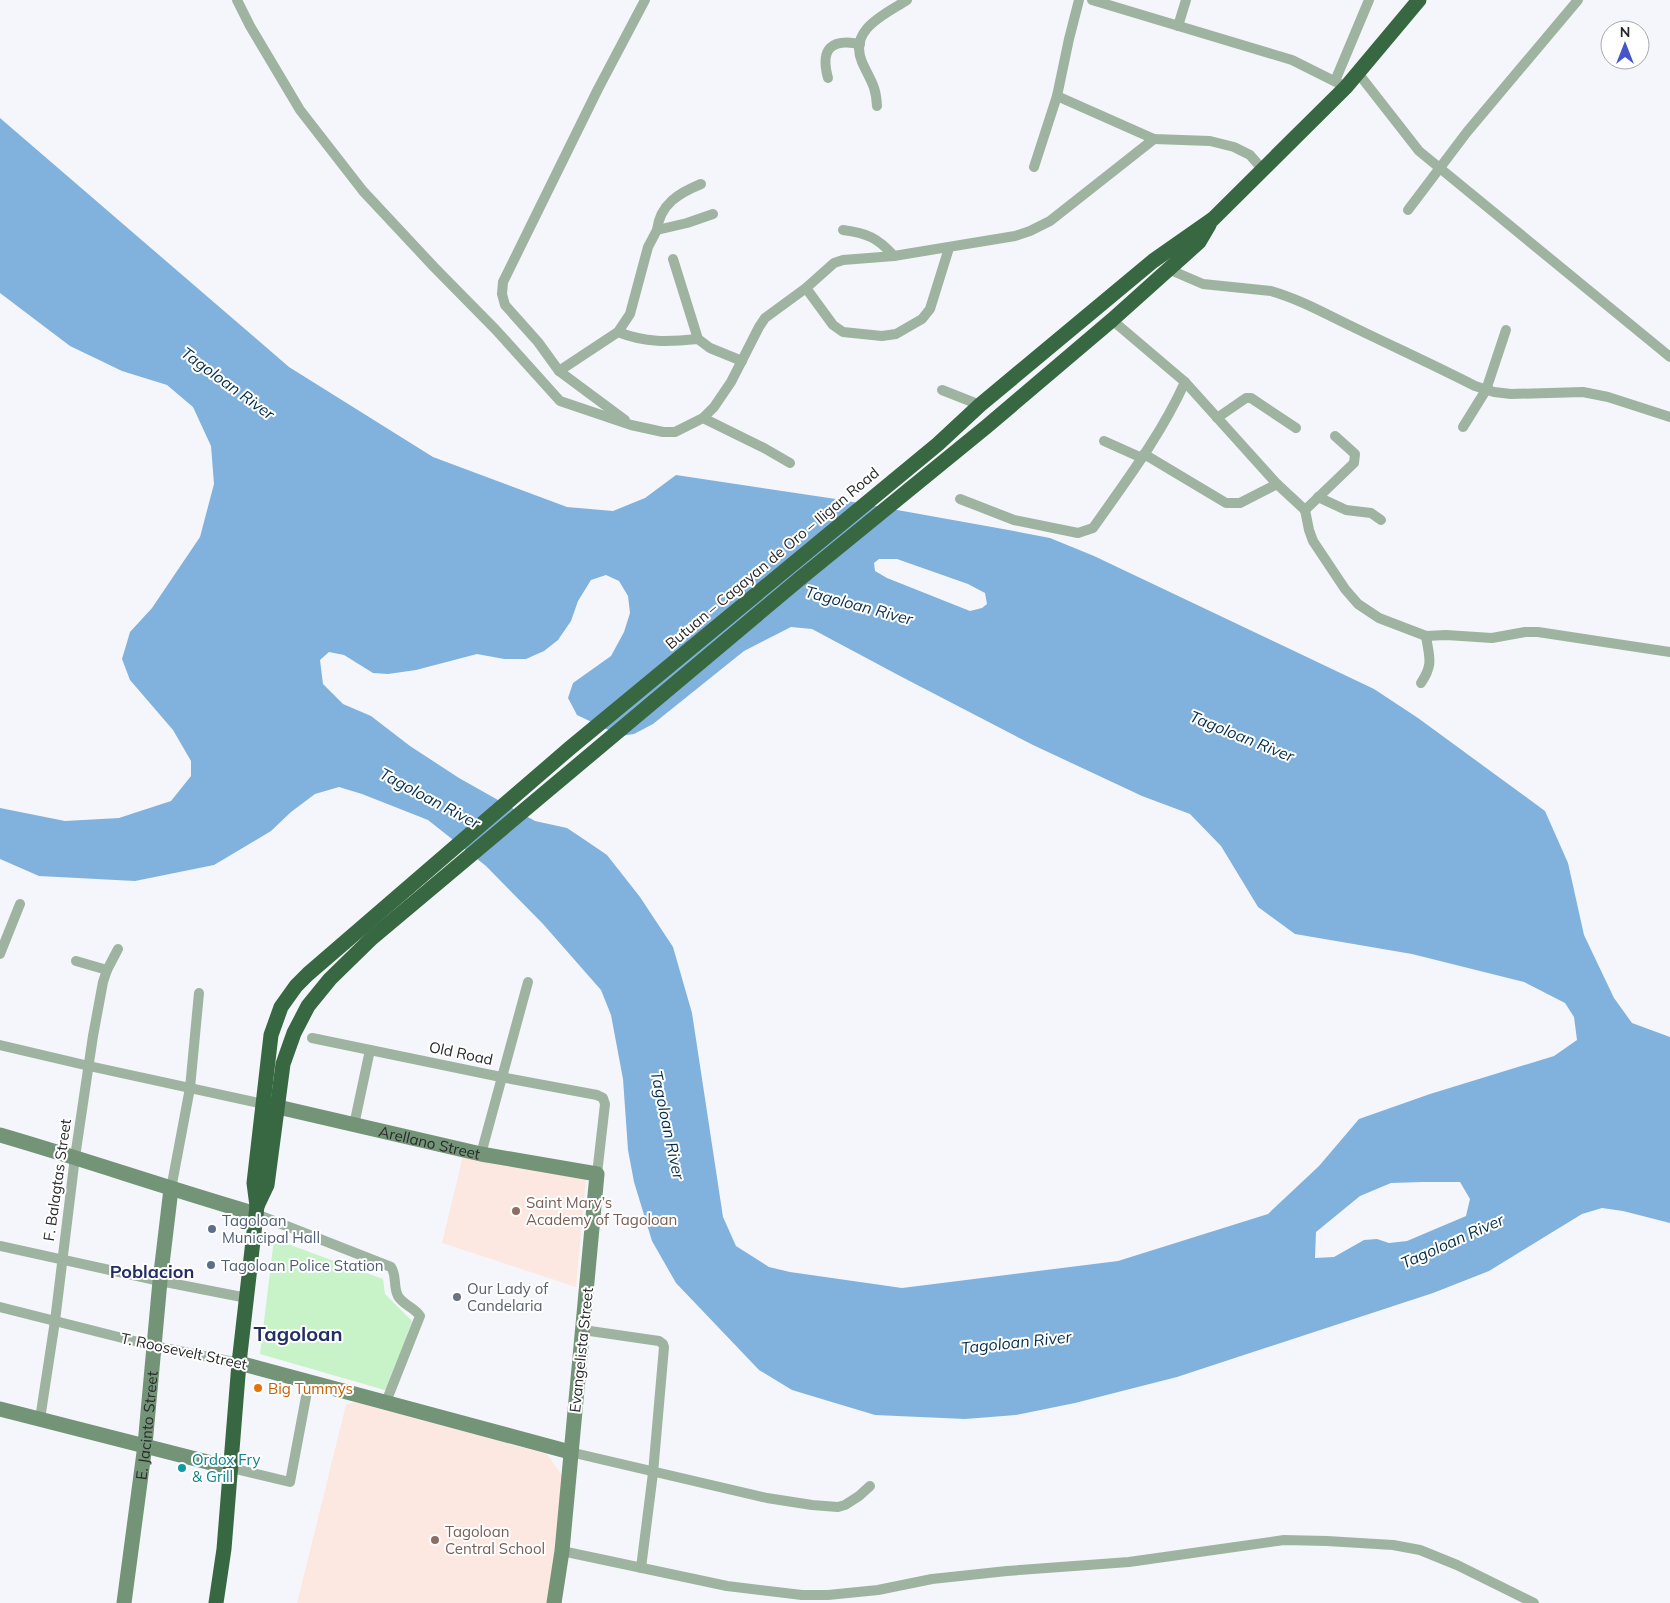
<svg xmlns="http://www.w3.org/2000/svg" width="1670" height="1603" font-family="Mulish,sans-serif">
	<rect width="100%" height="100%" fill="#f5f6fb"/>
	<!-- education -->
	<g fill="#fce8e0">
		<path d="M 463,1156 L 586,1179 L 576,1287 L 442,1243 Z"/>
		<path d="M 354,1402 L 547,1454 L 563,1477 L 550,1603 L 297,1603 L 346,1405 Z"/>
	</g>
	<!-- green -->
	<path fill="#c8f3c8" d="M 274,1239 L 383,1279 L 385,1294 L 412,1321 L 388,1391 L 260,1354 Z"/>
	<!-- water -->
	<path fill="#80b2dd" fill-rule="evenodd" d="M 0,118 L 289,367 L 433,457 L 567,507 L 613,511 L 645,498 L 676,475 L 836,499 L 1003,529 L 1050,538 L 1094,556 L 1374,689 L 1418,718 L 1545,811 L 1568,863 L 1584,935 L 1614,998 L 1632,1023 L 1670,1037 L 1670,1223 L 1623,1211 L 1602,1208 L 1582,1214 L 1489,1271 L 1433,1293 L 1177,1377 L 1075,1403 L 1016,1415 L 965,1419 L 875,1415 L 792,1390 L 759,1370 L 676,1283 L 652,1241 L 634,1182 L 628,1150 L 623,1079 L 611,1015 L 601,990 L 543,924 L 486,866 L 428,820 L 362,794 L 339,787 L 315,794 L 291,812 L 271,831 L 214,865 L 135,881 L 39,876 L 0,859 L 0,808 L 65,821 L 119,818 L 171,801 L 191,776 L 191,761 L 173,730 L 130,680 L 122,659 L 130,632 L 152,608 L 200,537 L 214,484 L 211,446 L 193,407 L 167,385 L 122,371 L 70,346 L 0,293 ZM 879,559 L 897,559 L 968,584 L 985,593 L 987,604 L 982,608 L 970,611 L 887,578 L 875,571 L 874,563 ZM 606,575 L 619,581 L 628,596 L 630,613 L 624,632 L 611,656 L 573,683 L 568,698 L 577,715 L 621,736 L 634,734 L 653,724 L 744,651 L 791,627 L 812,629 L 900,676 L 1033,745 L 1142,796 L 1190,814 L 1221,846 L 1258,907 L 1295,934 L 1412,954 L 1524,982 L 1565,1003 L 1574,1017 L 1577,1040 L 1554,1056 L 1430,1094 L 1359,1119 L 1319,1166 L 1268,1214 L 1118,1261 L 902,1288 L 790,1272 L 769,1267 L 736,1246 L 723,1217 L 692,1013 L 673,947 L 640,897 L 607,855 L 585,840 L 567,828 L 535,821 L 459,778 L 410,746 L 371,716 L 343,704 L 323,684 L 320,660 L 329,652 L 344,655 L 373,673 L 388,674 L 416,670 L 477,654 L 504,659 L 526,659 L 544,651 L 558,640 L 571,621 L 578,601 L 591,580 ZM 1423,1182 L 1460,1182 L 1470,1199 L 1466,1216 L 1407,1241 L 1389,1243 L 1377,1239 L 1364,1240 L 1334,1257 L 1315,1258 L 1316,1232 L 1360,1196 L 1391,1183 Z"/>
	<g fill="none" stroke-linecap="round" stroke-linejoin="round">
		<!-- street -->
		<g stroke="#9eb4a1" stroke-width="10">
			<path d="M 237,0 L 250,26 L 300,110 L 363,191 L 434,267 L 496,330 L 560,401 L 631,425 L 663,432 L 675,432 L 703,418 L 714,407 L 731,382 L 759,327 L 765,318 L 806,288 L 834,263 L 843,260 L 894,256 L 1015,236 L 1030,231 L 1050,221 L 1154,139"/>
			<path d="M 1092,0 L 1292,60 L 1346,87"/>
			<path d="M 1178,26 L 1186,0"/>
			<path d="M 1358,73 L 1419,151 L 1670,357"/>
			<path d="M 828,78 C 820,49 831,38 860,44"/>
			<path d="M 1335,81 L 1369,0"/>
			<path d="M 1057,96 L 1154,139 L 1210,141 L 1234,147 L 1250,155 L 1263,170"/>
			<path d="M 877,106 C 876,85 870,80 862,62 C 848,29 886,14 907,0"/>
			<path d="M 1034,167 L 1057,96 L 1069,39 L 1079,0"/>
			<path d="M 1408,210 L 1467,132 L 1578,0"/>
			<path d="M 657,230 C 660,204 679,193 701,184"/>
			<path d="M 843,230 C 867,233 878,238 894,256"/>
			<path d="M 673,259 L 698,339 L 710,348 L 742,361"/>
			<path d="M 1168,269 L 1203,284 L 1271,291 C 1299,299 1324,313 1351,326 C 1392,346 1434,365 1475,386 L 1494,392 L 1511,394 L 1583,392 L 1608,397 L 1670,417"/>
			<path d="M 806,288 L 833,325 L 843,332 L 882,336 L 896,334 L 922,319 L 930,309 L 949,248"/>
			<path d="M 1112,320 L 1185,382 L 1277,484 L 1305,510 L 1354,463 L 1355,454 L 1335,436"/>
			<path d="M 618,332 C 646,343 668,342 698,339"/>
			<path d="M 559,371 L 618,332 L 630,314 L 648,247 L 657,230 L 687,223 L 713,214"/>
			<path d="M 942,390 L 980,405"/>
			<path d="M 703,418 L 764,448 L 790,463"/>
			<path d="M 1217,418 L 1246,398 L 1251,398 L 1296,428"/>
			<path d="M 625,420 L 559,371 L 538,342 L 505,305 L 502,294 L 503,282 L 598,89 L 645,0"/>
			<path d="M 1463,427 L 1486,390 L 1506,330"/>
			<path d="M 1104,441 L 1142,458"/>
			<path d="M 1144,454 L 1226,503 L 1240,503 L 1277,484"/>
			<path d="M 1318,497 L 1346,510 L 1371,513 L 1381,520"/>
			<path d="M 960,499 L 1014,520 L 1078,533 L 1093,528 C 1126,481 1161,435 1185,382"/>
			<path d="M 1305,510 L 1309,530 L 1313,541 L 1345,589 L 1358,604 L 1379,618 L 1426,636 L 1446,635 L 1492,638 L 1525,632 L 1538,632 L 1670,652"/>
			<path d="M 1421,683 C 1434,664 1429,657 1426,636"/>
			<path d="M 0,954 L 20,904"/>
			<path d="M 76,961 L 107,970"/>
			<path d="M 312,1038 L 501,1077 L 597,1095 L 603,1098 L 605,1104 L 597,1174"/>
			<path d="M 0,1045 L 89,1066 L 263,1104"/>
			<path d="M 354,1125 L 370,1050"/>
			<path d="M 481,1154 L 528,982"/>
			<path d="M 171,1189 L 190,1088 L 199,993"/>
			<path d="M 256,1214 L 391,1267 C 397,1275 393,1287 398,1296 C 403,1305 414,1307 420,1316 L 386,1402"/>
			<path d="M 0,1246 L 160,1281 L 247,1298"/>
			<path d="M 0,1307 L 154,1346 L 239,1363"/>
			<path d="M 583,1330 L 659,1341 L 663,1344 L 664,1347 L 653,1473 L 641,1568"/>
			<path d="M 40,1419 L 55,1321 L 75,1157 L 93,1036 L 103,982 L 107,970 L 118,949"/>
			<path d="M 570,1452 L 767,1498 L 812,1505 L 838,1507 L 845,1505 L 859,1496 L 870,1486"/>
			<path d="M 231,1468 L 290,1482 L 309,1381"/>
			<path d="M 562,1551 L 727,1586 L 802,1595 L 828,1595 L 878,1590 L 932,1579 L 1007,1571 L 1129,1562 L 1284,1540 L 1327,1541 L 1393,1545 L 1420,1550 L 1457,1565 L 1534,1603"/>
		</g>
		<!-- secondary -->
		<g stroke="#739477" stroke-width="15">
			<path id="s1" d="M 265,1104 L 481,1154 L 597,1174 L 562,1551 L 554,1603"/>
			<path d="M 0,1135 C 86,1160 170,1189 256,1214"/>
			<path d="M 239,1363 L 570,1452"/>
			<path d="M 0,1409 L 231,1468"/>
			<path id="s2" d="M 124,1603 L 145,1445 L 160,1281 L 171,1189"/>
		</g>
		<!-- highway -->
		<g stroke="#386841" stroke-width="15">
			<path d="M 257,1206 L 267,1185 L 283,1064 L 294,1033 L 308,1006 L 330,979 L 372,938 L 802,577 L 986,427 L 1112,320 L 1199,242 L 1209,225"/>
			<path d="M 216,1603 L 224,1549 L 239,1363 L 257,1206 L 254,1183 L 271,1035 L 281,1007 L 296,986 L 308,974 L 570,748 L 938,444 L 980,405 L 1153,261 L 1213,219 L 1346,87 L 1419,0"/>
		</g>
	</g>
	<!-- markers -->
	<g fill="#8d6e63" stroke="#fff" stroke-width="2">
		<circle cx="516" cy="1211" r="5"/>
		<circle cx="435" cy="1540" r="5"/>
	</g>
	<g fill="#5c6f8a" stroke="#fff" stroke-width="2">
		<circle cx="212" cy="1229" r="5"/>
		<circle cx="211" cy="1265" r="5"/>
	</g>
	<circle fill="#6b7280" stroke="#fff" stroke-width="2" cx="457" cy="1297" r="5"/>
	<circle fill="#e8710a" stroke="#fff" stroke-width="2" cx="258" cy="1388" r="5"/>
	<circle fill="#0f9aa8" stroke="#fff" stroke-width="2" cx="182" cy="1468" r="5"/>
	<g text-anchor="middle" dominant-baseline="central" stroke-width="4" stroke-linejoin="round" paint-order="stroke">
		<!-- street labels -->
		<g font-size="15" fill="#29292b" stroke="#fff">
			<text transform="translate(772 558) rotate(-40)">Butuan – Cagayan de Oro – Iligan Road</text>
			<text transform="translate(461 1053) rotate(12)">Old Road</text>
			<text stroke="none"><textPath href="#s1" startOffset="169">Arellano Street</textPath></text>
			<text transform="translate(57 1180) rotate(-82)">F. Balagtas Street</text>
			<text transform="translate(581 1350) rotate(-84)">Evangelista Street</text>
			<text transform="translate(184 1351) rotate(12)">T. Roosevelt Street</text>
			<text stroke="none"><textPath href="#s2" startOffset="179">E. Jacinto Street</textPath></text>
		</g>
		<!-- education labels -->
		<g font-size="15" fill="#785e54" stroke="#fff" text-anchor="start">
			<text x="526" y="1202">Saint Mary’s<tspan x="526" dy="17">Academy of Tagoloan</tspan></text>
			<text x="445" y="1531">Tagoloan<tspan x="445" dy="17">Central School</tspan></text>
		</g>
		<!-- service labels -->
		<g font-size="15" fill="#4e5e75" stroke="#fff" text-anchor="start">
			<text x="222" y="1220">Tagoloan<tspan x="222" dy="17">Municipal Hall</tspan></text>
			<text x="221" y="1265">Tagoloan Police Station</text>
		</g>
		<!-- worship labels -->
		<g font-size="15" fill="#5b616d" stroke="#fff" text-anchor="start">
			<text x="467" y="1288">Our Lady of<tspan x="467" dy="17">Candelaria</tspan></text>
		</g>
		<!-- food labels -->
		<g font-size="15" fill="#c56008" stroke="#fff" text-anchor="start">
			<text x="268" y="1388">Big Tummys</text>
		</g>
		<!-- culture labels -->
		<g font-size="15" fill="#0d838f" stroke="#fff" text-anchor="start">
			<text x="192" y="1459">Ordox Fry<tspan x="192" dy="17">&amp; Grill</tspan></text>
		</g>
		<!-- water labels -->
		<g font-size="16" font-style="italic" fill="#042d49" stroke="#fff">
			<text transform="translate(228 383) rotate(36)">Tagoloan River</text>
			<text transform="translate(859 605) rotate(15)">Tagoloan River</text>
			<text transform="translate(1242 736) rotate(22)">Tagoloan River</text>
			<text transform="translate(430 798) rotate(28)">Tagoloan River</text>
			<text transform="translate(668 1125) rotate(78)">Tagoloan River</text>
			<text transform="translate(1452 1241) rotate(-24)">Tagoloan River</text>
			<text transform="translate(1016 1342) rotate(-6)">Tagoloan River</text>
		</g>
		<!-- quarter labels -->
		<g font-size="18" font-weight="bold" fill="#242d66" stroke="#fff">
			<text x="152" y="1271">Poblacion</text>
		</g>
		<!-- district labels -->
		<g font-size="20" font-weight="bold" fill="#242d66" stroke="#fff">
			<text x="298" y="1333">Tagoloan</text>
		</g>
	</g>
	<!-- north arrow -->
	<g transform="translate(1625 45)"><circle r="24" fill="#ffffff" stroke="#a9a9aa"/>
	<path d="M0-4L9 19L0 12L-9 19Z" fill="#4755ca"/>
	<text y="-8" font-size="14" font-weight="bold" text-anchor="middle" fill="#29292b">N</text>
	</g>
</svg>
